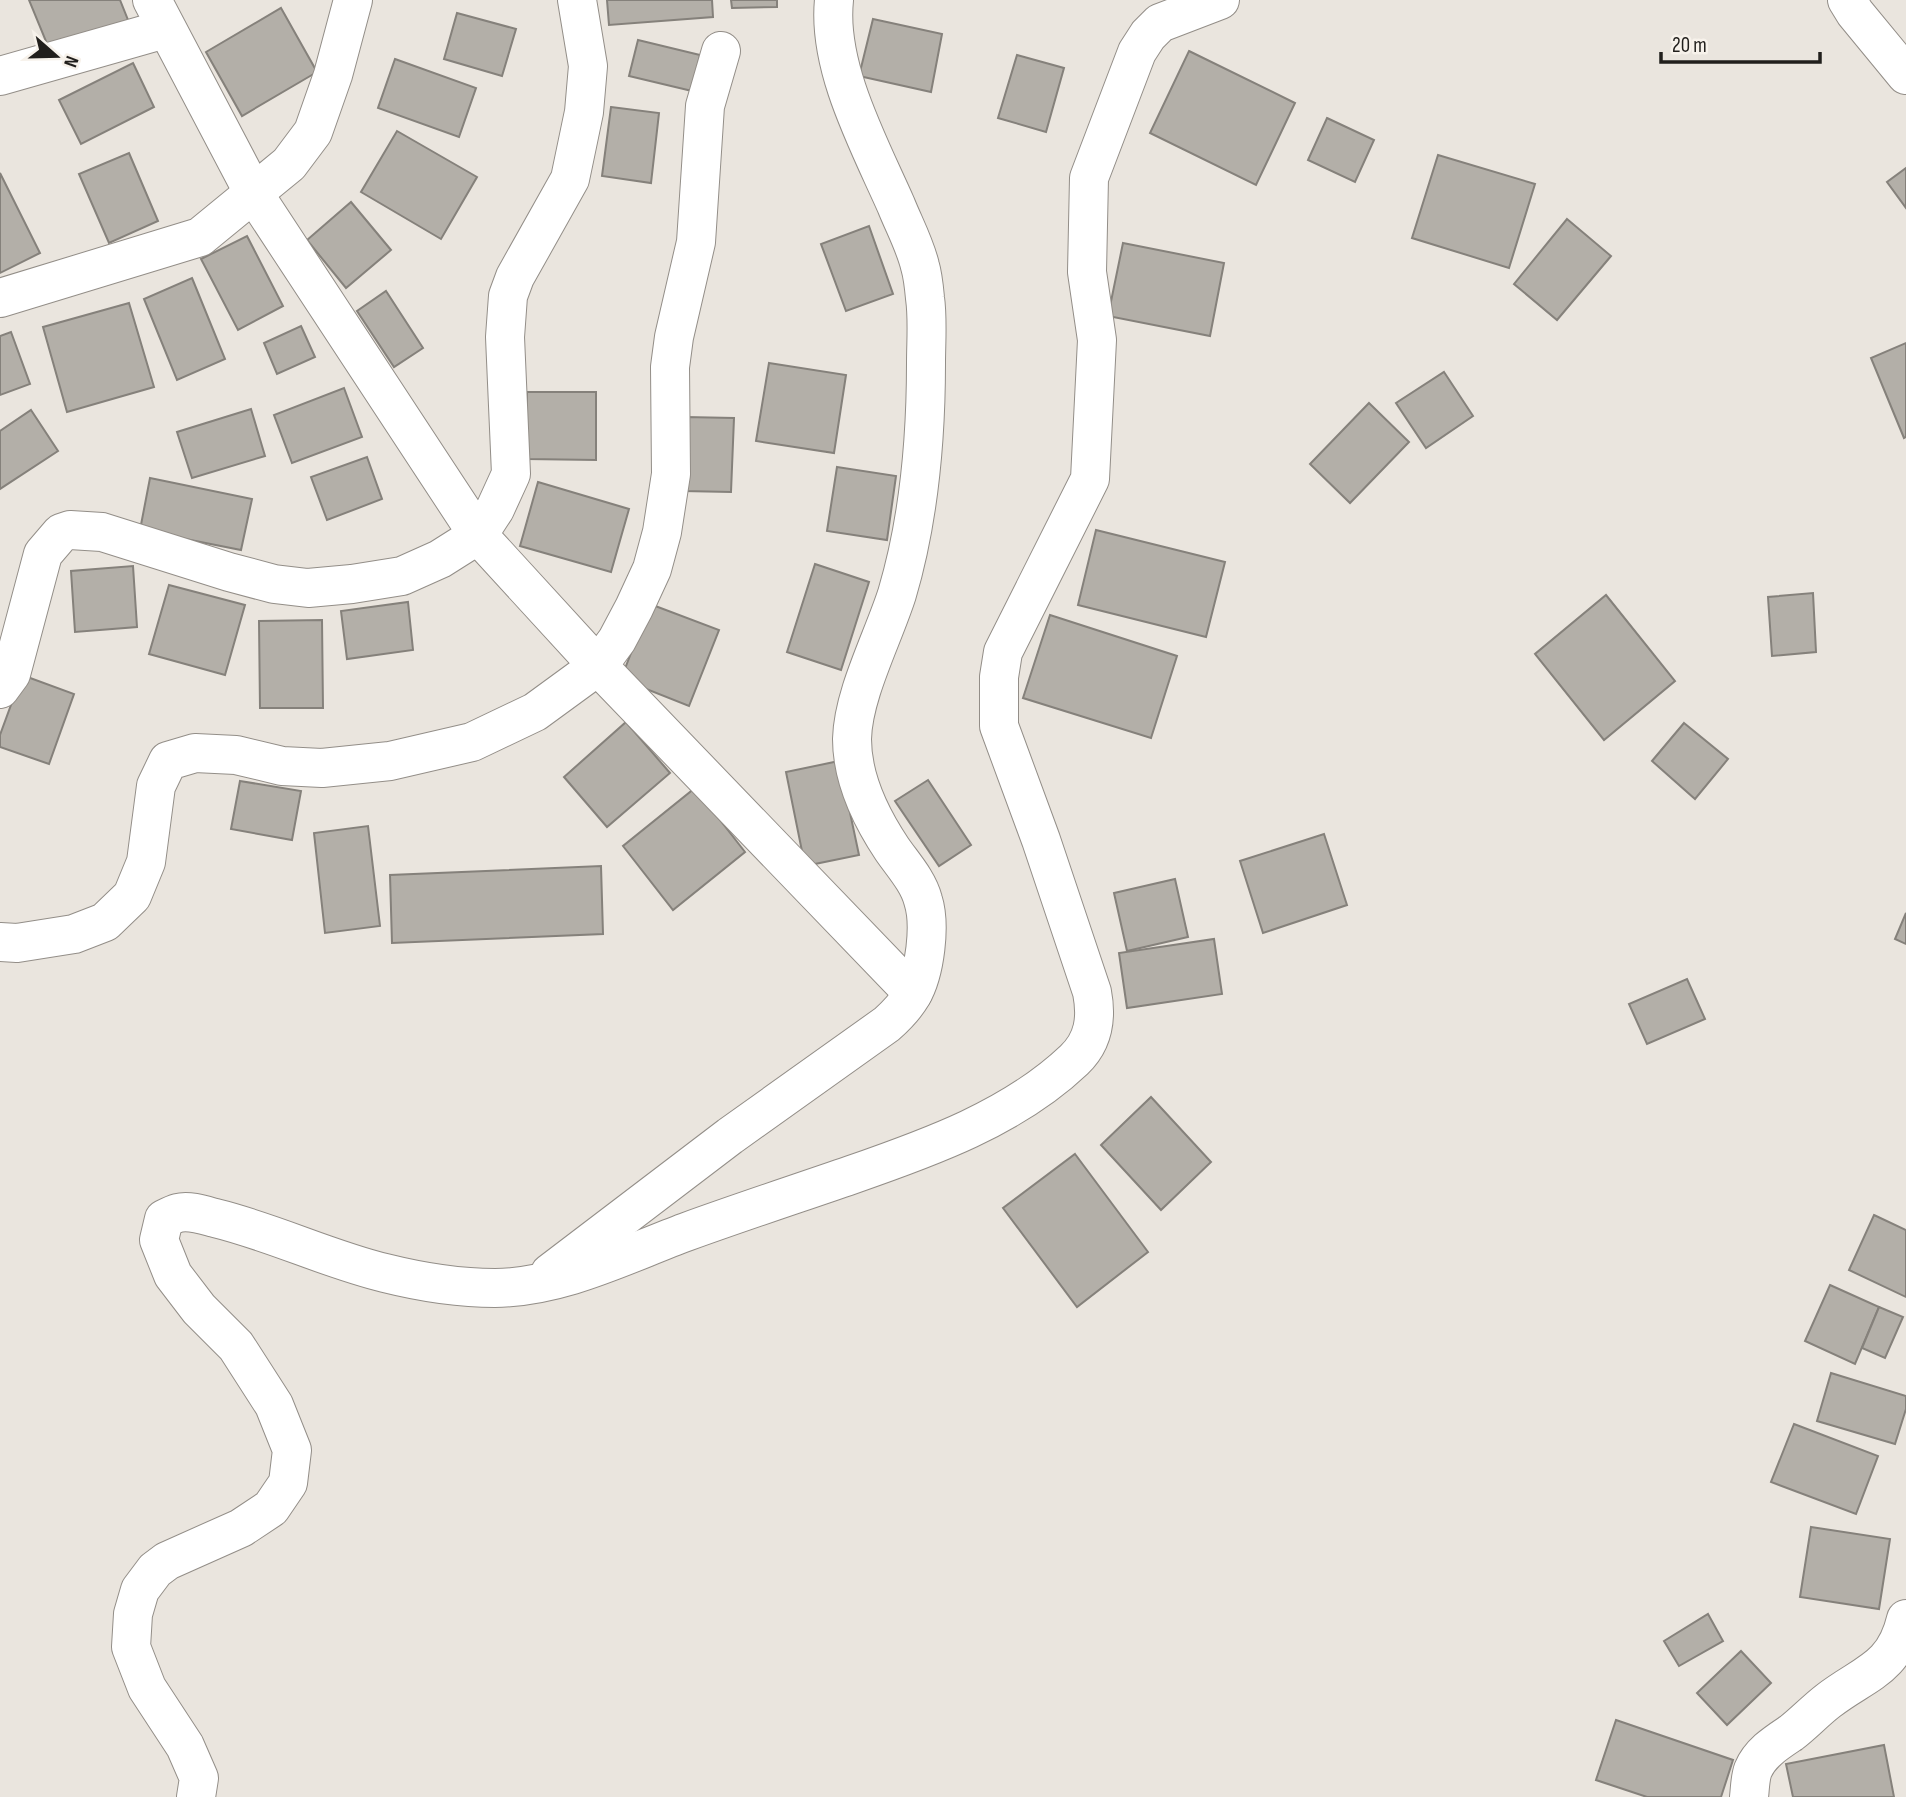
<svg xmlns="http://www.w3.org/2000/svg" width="1906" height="1797" font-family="'Sofia Sans Condensed',sans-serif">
	<rect width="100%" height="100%" fill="#eae5de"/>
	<!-- building -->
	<g fill="#b3afa8" stroke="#85817b" stroke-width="2">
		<path d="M 29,0 L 120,0 L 130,25 L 52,56 Z"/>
		<path d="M 607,0 L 712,0 L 713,17 L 609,25 Z"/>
		<path d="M 731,0 L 777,0 L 777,7 L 732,8 Z"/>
		<path d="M 281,8 L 317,72 L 242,116 L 206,52 Z"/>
		<path d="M 457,13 L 516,29 L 502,76 L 444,59 Z"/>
		<path d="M 873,19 L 942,34 L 931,92 L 859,76 Z"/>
		<path d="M 638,40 L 700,55 L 692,91 L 629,76 Z"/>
		<path d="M 1189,51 L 1295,103 L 1256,185 L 1150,133 Z"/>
		<path d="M 1017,55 L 1064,68 L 1046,132 L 998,118 Z"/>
		<path d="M 395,59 L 476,88 L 459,137 L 378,108 Z"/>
		<path d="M 133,63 L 154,107 L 81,144 L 59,100 Z"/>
		<path d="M 611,107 L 659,113 L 651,183 L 602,176 Z"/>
		<path d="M 1327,118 L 1374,140 L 1355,182 L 1308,160 Z"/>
		<path d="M 397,131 L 477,177 L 441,239 L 361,192 Z"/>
		<path d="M 129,153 L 158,221 L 109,243 L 79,174 Z"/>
		<path d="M 1438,155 L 1535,184 L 1509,268 L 1412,238 Z"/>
		<path d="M 1906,168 L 1906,208 L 1887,182 Z"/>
		<path d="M 0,173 L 40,253 L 0,273 Z"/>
		<path d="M 351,202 L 391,250 L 346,288 L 307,240 Z"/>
		<path d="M 1567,219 L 1611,256 L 1557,320 L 1514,284 Z"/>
		<path d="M 869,226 L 893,294 L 846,311 L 821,244 Z"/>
		<path d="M 247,236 L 283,306 L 238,330 L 201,259 Z"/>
		<path d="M 1123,243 L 1224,263 L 1210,336 L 1108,316 Z"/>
		<path d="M 192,278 L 225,359 L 177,380 L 144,299 Z"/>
		<path d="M 386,291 L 423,348 L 394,367 L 357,311 Z"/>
		<path d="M 129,303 L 154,387 L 67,412 L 43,327 Z"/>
		<path d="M 301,326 L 315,357 L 277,374 L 264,343 Z"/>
		<path d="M 11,332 L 30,384 L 0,395 L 0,336 Z"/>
		<path d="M 1906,343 L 1906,437 L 1904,438 L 1871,358 Z"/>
		<path d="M 769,363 L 846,375 L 834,453 L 756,441 Z"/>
		<path d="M 1444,372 L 1473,416 L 1426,448 L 1396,403 Z"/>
		<path d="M 344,388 L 362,437 L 292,463 L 274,415 Z"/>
		<path d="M 527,392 L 596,392 L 596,460 L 527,459 Z"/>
		<path d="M 1369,403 L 1409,442 L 1350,503 L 1310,464 Z"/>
		<path d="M 251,409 L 265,456 L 192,478 L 177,432 Z"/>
		<path d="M 31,410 L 58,451 L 0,489 L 0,431 Z"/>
		<path d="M 685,417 L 734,418 L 731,492 L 683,491 Z"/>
		<path d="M 367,457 L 382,499 L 327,520 L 311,477 Z"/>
		<path d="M 837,467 L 896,476 L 887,540 L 827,531 Z"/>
		<path d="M 150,478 L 252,499 L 241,550 L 140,530 Z"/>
		<path d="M 538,482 L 629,509 L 611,572 L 520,546 Z"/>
		<path d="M 1096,530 L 1225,562 L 1206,637 L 1078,605 Z"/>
		<path d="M 815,564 L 869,582 L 841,670 L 787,652 Z"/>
		<path d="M 133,566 L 137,627 L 75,632 L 71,571 Z"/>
		<path d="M 169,585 L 245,605 L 225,675 L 149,654 Z"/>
		<path d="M 1813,593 L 1816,652 L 1772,656 L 1768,597 Z"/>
		<path d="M 1606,595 L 1675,681 L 1604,740 L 1535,654 Z"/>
		<path d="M 408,602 L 413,650 L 347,659 L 341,611 Z"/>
		<path d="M 650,604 L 719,630 L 689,706 L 621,679 Z"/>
		<path d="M 1050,615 L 1177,656 L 1151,738 L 1023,698 Z"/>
		<path d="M 322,620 L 323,708 L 260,708 L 259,621 Z"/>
		<path d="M 22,675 L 74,694 L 49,764 L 0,747 L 0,735 Z"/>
		<path d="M 626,722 L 670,773 L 607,827 L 564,777 Z"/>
		<path d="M 1684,723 L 1728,759 L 1695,799 L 1652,761 Z"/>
		<path d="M 839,761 L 859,855 L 805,866 L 786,772 Z"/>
		<path d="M 928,780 L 971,845 L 939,866 L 895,801 Z"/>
		<path d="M 240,781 L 301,791 L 292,840 L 231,829 Z"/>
		<path d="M 695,788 L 745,852 L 673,910 L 623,846 Z"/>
		<path d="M 368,826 L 380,926 L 325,933 L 314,833 Z"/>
		<path d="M 1324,834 L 1347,905 L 1263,933 L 1240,861 Z"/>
		<path d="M 601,866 L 603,934 L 392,943 L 390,875 Z"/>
		<path d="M 1175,879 L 1188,937 L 1127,951 L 1114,893 Z"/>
		<path d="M 1906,913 L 1906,944 L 1895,939 Z"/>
		<path d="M 1214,939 L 1222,994 L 1127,1008 L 1119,953 Z"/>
		<path d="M 1687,979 L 1705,1019 L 1647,1044 L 1629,1004 Z"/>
		<path d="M 1151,1097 L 1211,1162 L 1161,1210 L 1101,1145 Z"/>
		<path d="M 1075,1154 L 1148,1252 L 1077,1307 L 1003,1208 Z"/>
		<path d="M 1874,1215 L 1906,1230 L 1906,1297 L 1849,1270 Z"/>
		<path d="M 1830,1285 L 1879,1307 L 1855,1364 L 1805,1341 Z"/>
		<path d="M 1879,1307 L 1903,1317 L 1885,1358 L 1862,1348 Z"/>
		<path d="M 1831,1373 L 1906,1396 L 1906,1409 L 1895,1444 L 1817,1421 Z"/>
		<path d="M 1794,1424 L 1878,1456 L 1856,1514 L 1771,1482 Z"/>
		<path d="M 1811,1527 L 1890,1539 L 1879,1609 L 1800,1597 Z"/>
		<path d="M 1708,1614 L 1723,1641 L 1679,1666 L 1664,1641 Z"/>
		<path d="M 1741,1651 L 1771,1683 L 1727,1725 L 1697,1693 Z"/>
		<path d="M 1616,1720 L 1733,1760 L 1721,1797 L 1647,1797 L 1596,1780 Z"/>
		<path d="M 1884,1745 L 1894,1797 L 1793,1797 L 1786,1764 Z"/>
	</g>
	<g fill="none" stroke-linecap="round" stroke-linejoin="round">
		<defs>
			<g id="street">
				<path d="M 152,0 L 254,194 L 478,535 L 598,666 L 913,993"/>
				<path d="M 1847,0 L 1855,13 L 1906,75"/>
				<path d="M 0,76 L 165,29"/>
				<path d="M 0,298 L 200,237 L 289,164 L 313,132 L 333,75 L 353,0"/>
				<path d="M 0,689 L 11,674 L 43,554 L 61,533 L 70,530 L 102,532 L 229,572 L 274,584 L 308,588 L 352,584 L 402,576 L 440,559 L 478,535 L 495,509 L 511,474 L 505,337 L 508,296 L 515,277 L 570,179 L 584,112 L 588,66 L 577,0"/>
				<path d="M 0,942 L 17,943 L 74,934 L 105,922 L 132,896 L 146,862 L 156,786 L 168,761 L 195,753 L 236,755 L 282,766 L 322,768 L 390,761 L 472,742 L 535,712 L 598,666 L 617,640 L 634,608 L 652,569 L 662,532 L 671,474 L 670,367 L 674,337 L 696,242 L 705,106 L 721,51"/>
				<path d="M 550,1273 L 730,1136 L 887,1024 C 897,1015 905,1007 912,995 C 925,973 931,925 923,900 C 918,881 903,865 892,849 C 870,816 852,779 852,739 C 853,694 883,638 897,594 C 919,520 926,441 926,363 C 926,342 928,319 925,298 C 924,287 923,276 920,266 C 915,245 904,225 896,205 C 869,144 827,67 834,0"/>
				<path d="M 196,1797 L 199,1778 L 185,1746 L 147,1688 L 131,1647 L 133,1614 L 140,1590 L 155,1570 L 167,1561 L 241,1528 L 271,1508 L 288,1483 L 292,1450 L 274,1405 L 236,1346 L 199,1309 L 173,1275 L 159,1240 L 164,1219 C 168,1217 174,1214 178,1213 C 189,1210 204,1215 215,1218 C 273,1232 327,1259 385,1273 C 421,1282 459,1288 495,1288 C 563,1287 624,1255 686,1232 C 741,1212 796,1194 851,1175 C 929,1148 1013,1118 1074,1060 C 1094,1041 1097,1018 1092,992 L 1041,840 L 999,726 L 999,677 L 1003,652 L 1090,479 L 1097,340 L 1087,272 L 1089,178 L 1137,52 L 1148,35 L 1160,23 L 1220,0"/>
				<path d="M 1749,1797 C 1750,1789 1750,1778 1753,1770 C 1760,1753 1776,1743 1791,1733 C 1804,1723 1815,1711 1828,1701 C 1864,1673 1894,1670 1906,1619"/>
			</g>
		</defs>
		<!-- street casing -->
		<use href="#street" stroke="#938e88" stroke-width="40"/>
		<!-- street -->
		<use href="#street" stroke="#fff" stroke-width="38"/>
	</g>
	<!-- north arrow -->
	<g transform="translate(56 56) rotate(110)" stroke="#f7f2eb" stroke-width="5" paint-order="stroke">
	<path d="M0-5L12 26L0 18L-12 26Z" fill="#211f1c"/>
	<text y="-10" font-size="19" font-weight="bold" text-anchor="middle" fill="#211f1c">N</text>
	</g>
	<!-- scale -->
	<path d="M1661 52v10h159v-10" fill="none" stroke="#211f1c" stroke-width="3.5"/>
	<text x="1672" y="52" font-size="21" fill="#211f1c" stroke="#f7f2eb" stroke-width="5" paint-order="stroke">20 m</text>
</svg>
